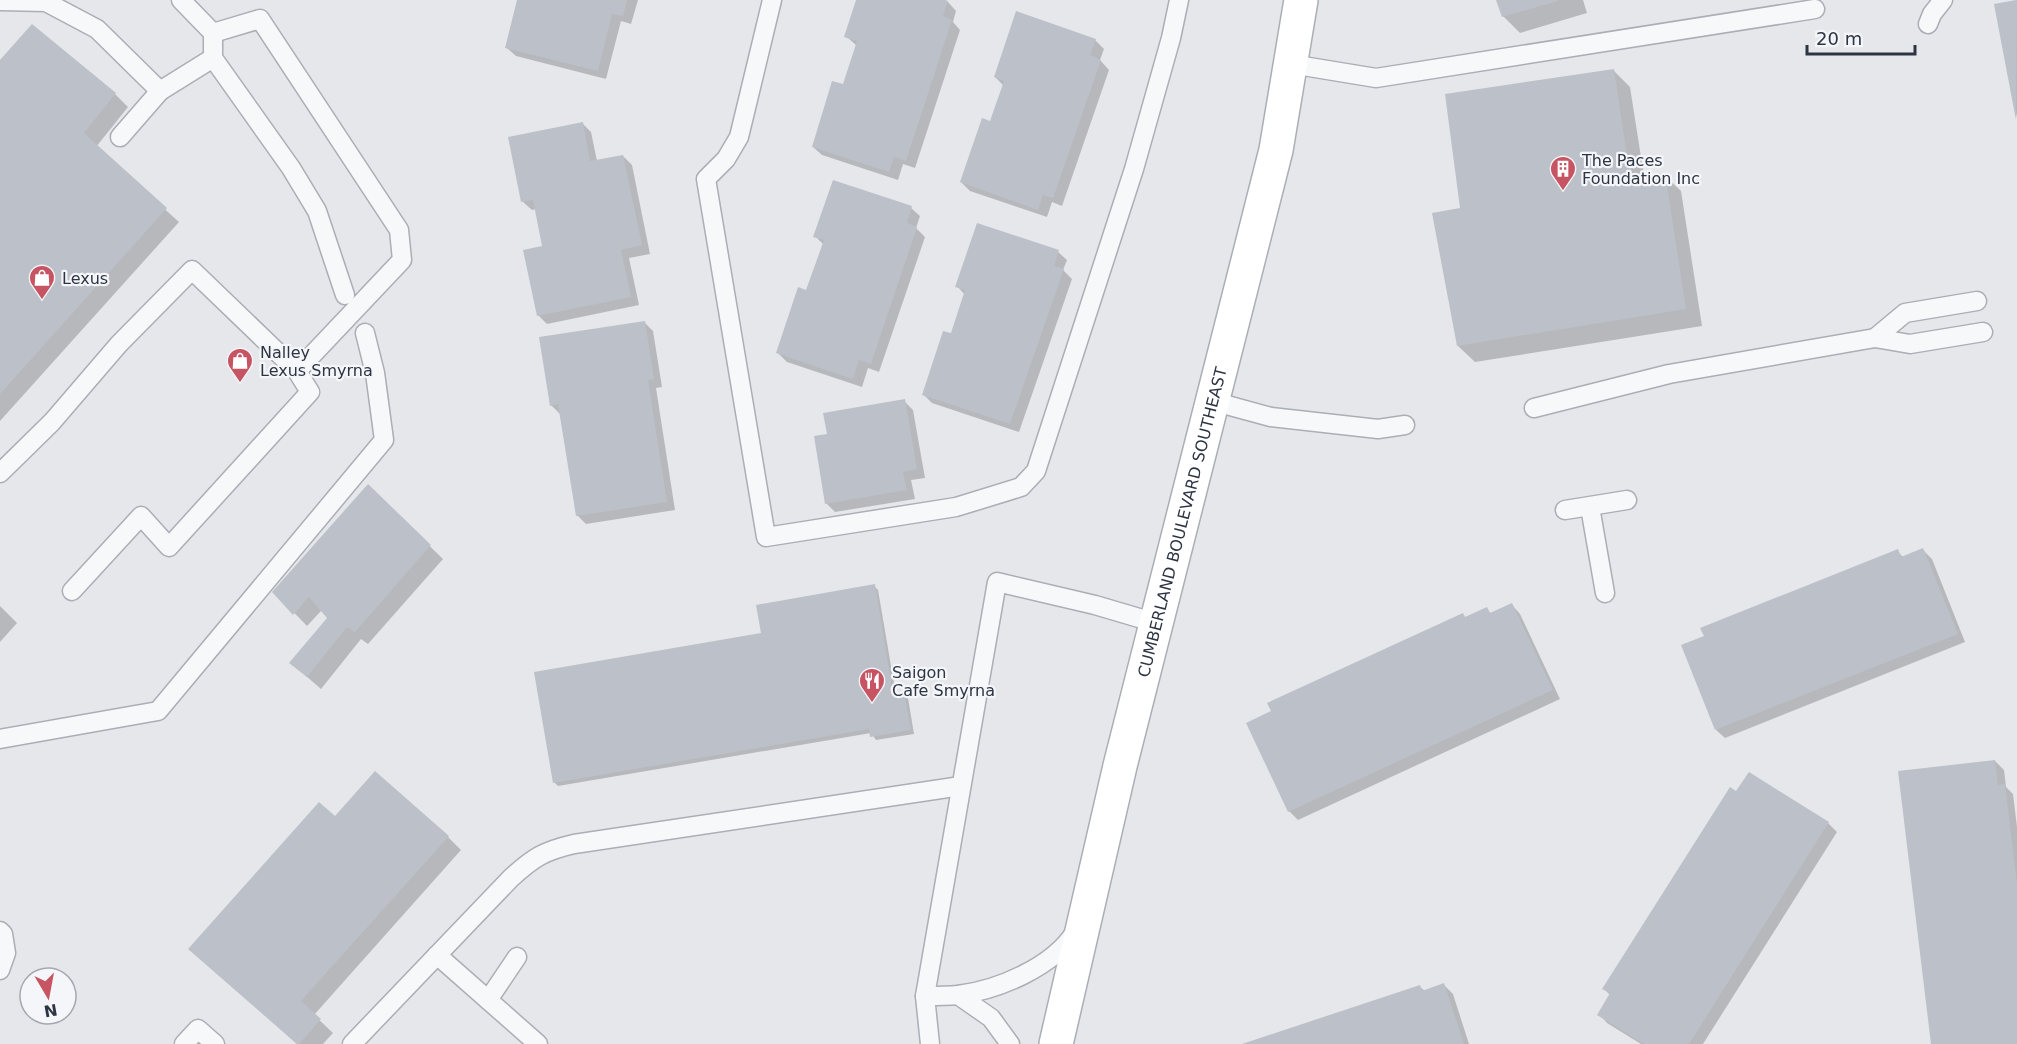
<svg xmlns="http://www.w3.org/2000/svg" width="2017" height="1044" font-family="'DejaVu Sans',sans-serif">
	<rect width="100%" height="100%" fill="#e5e7eb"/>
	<!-- shadow -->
	<g fill="#0003">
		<path d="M 519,0 L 638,0 L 631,24 L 621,21 L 606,79 L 516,56 L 507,48 Z"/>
		<path d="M 858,0 L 941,0 L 948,2 L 956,11 L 953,22 L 960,30 L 915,168 L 903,164 L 898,180 L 822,155 L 813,147 L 844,86 L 857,46 L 846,36 Z"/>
		<path d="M 1498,0 L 1583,0 L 1587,13 L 1520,33 L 1503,16 Z"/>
		<path d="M 2017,1 L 2017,118 L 1996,5 Z"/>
		<path d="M 1095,40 L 1104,49 L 1100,60 L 1109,70 L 1062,206 L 1052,202 L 1047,217 L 970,191 L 961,182 L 991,123 L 1004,86 L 995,77 Z"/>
		<path d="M 0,63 L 115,94 L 128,107 L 96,147 L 179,222 L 0,421 Z"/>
		<path d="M 1613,70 L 1630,87 L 1644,176 L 1664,175 L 1681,191 L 1702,326 L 1475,362 L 1458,346 L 1462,209 Z"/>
		<path d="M 582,123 L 591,132 L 597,161 L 623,156 L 632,165 L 650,254 L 629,258 L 639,305 L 547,324 L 538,315 L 543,247 L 536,209 L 532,210 L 523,202 Z"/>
		<path d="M 911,208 L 920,216 L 916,228 L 925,237 L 879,372 L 868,368 L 862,387 L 787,362 L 778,353 L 807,292 L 824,245 L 815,236 Z"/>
		<path d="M 1058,252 L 1067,260 L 1063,270 L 1072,279 L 1019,432 L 932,403 L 923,394 L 952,335 L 965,295 L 957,286 Z"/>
		<path d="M 644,322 L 653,331 L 662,387 L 656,388 L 675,510 L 586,524 L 577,515 L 560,414 L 551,405 Z"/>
		<path d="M 904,401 L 913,410 L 925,478 L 911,480 L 915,499 L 835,512 L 826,503 L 829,435 Z"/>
		<path d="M 368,486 L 443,559 L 368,644 L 361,639 L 321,689 L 291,663 L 328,618 L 322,610 L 307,626 L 274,592 Z"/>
		<path d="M 1923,550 L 1932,559 L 1965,642 L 1725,738 L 1716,730 L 1897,551 L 1904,558 Z"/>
		<path d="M 874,586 L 878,590 L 896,695 L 904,694 L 908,698 L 914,734 L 876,740 L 871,733 L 558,786 L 554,782 Z"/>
		<path d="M 1512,605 L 1520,614 L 1560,699 L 1298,820 L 1289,811 L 1463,615 L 1466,618 L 1486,609 L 1492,614 Z"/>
		<path d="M 0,606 L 17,623 L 0,642 Z"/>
		<path d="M 1995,761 L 2004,770 L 2006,787 L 2013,794 L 2017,827 L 2017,1044 L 1933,1044 Z"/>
		<path d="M 335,818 L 448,837 L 461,850 L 314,1015 L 333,1033 L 323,1044 L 297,1044 L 190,948 Z"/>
		<path d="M 1828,823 L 1837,832 L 1703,1044 L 1641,1044 L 1607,1023 L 1599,1014 L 1610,995 L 1604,989 Z"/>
		<path d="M 1444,985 L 1453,994 L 1469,1044 L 1245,1044 L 1420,987 L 1425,991 Z"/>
	</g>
	<!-- building -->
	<g fill="#bcc0c8">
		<path d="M 517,0 L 627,0 L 623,16 L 612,14 L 598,71 L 505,48 Z"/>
		<path d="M 856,0 L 945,0 L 948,1 L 943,16 L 952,20 L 906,161 L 894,157 L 889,172 L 812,147 L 832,81 L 843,84 L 857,41 L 844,37 Z"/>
		<path d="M 1496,0 L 1558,0 L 1558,1 L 1502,17 Z"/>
		<path d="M 2016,0 L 2017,0 L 2016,120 L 1994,4 Z"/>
		<path d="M 1016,11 L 1096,39 L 1090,55 L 1101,60 L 1053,198 L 1043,195 L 1038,210 L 960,182 L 982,118 L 990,121 L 1004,81 L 994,77 Z"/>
		<path d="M 32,24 L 116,93 L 84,133 L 167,208 L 0,394 L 0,60 Z"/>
		<path d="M 1614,69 L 1630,176 L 1665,173 L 1686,309 L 1457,346 L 1432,213 L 1460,208 L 1445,94 Z"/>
		<path d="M 583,122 L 590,161 L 623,155 L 642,245 L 621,250 L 631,297 L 537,316 L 523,250 L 542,246 L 533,200 L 521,202 L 508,137 Z"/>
		<path d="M 833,180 L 912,206 L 907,223 L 917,227 L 871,364 L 859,360 L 853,379 L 776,353 L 798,287 L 806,290 L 824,240 L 813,237 Z"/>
		<path d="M 977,223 L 1059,250 L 1054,266 L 1064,269 L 1010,424 L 922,395 L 943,331 L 951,333 L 965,290 L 955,287 Z"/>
		<path d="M 645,321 L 654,379 L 648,380 L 667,502 L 576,516 L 558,404 L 550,406 L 539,337 Z"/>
		<path d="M 905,399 L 917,469 L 903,472 L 907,490 L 825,504 L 814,436 L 827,434 L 823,413 Z"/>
		<path d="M 368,484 L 431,545 L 355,632 L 347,627 L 307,677 L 289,663 L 327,618 L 309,597 L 293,615 L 272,592 Z"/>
		<path d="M 1923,548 L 1958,634 L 1715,730 L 1681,645 L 1704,636 L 1700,628 L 1898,549 L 1901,557 Z"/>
		<path d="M 875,584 L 893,694 L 904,692 L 911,730 L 870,737 L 869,729 L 553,783 L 534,672 L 761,633 L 756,605 Z"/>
		<path d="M 1512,603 L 1553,690 L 1288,812 L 1246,723 L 1271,711 L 1267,703 L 1463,613 L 1465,617 L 1487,607 L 1490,613 Z"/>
		<path d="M 1995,760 L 1998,785 L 2005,784 L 2017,884 L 2017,1044 L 1931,1044 L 1898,771 Z"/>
		<path d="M 375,771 L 449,836 L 301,1001 L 321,1019 L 299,1044 L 297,1044 L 188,949 L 319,802 L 335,816 Z"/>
		<path d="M 1749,772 L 1829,822 L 1689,1044 L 1644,1044 L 1597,1015 L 1610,993 L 1602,989 L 1730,787 L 1736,791 Z"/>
		<path d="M 1444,983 L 1464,1044 L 1242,1044 L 1420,985 L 1422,991 Z"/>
	</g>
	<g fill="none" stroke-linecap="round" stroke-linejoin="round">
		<defs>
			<g id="lane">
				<path d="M 181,0 L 213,33 L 213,58 L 291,168 L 317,211 L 345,295"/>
				<path d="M 772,0 L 739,137 L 726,159 L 706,179 L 766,537 L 956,507 L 1021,487 L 1036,471 L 1134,169 L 1171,38 L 1179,0"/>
				<path d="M 0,1 L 46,2 L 97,29 L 160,91 L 213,58"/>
				<path d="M 1928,24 L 1932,14 L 1943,0"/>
				<path d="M 1291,64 L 1376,78 L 1815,9"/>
				<path d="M 120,137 L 160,91"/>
				<path d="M 1875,338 L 1905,313 L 1977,301"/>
				<path d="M 1212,401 L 1271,417 L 1378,429 L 1405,425"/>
				<path d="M 1534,408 L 1669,374 L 1875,338 L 1910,344 L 1983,332"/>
				<path d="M 0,473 L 52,422 L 119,344 L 192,270 L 297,371 L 402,260 L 399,230 L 260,19 L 213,33"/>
				<path d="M 1590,507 L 1605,593"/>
				<path d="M 1565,510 L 1627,500"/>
				<path d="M 72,591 L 141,516 L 169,547 L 310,392 L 297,371"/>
				<path d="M 0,739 L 158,711 L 384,440 L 375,373 L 365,333"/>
				<path d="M 0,931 L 3,934 L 6,953 L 0,970"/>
				<path d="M 437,955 L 538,1044"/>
				<path d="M 958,995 L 991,1018 L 1010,1044"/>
				<path d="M 925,996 C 936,996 947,996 958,995 C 998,990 1053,967 1075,932"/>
				<path d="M 488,1000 L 517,957"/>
				<path d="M 184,1044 L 198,1029 L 215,1044"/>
				<path d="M 352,1044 L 511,878 C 534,857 544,851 574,844 L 961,786"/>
				<path d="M 930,1044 L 925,996 L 997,582 L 1095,605 L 1156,623"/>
			</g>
			<g id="secondary">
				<path id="s1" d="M 1056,1044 L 1120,766 L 1276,150 L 1301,0"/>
			</g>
		</defs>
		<!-- lane casing -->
		<use href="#lane" stroke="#aaaeb5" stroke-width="21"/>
		<!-- secondary casing -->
		<use href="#secondary" stroke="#aaaeb5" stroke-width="36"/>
		<!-- lane -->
		<use href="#lane" stroke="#f7f8fa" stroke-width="18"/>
		<!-- secondary -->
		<use href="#secondary" stroke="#fff" stroke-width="33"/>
	</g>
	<!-- icons -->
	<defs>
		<symbol id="building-pin" viewBox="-11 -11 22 30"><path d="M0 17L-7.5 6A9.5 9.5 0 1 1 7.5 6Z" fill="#c65462" stroke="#f4f6f9"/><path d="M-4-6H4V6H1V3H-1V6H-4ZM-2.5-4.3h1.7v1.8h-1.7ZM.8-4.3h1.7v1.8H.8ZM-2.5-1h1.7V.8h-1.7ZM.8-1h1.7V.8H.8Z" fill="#fff"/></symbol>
		<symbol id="shop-pin" viewBox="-11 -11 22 30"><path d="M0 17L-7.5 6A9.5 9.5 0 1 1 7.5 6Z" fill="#c65462" stroke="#f4f6f9"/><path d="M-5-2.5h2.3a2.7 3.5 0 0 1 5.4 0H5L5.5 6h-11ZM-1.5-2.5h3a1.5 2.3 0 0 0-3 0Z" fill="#fff"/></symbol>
		<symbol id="restaurant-pin" viewBox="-11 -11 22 30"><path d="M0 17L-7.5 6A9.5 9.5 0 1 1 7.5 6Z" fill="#c65462" stroke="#f4f6f9"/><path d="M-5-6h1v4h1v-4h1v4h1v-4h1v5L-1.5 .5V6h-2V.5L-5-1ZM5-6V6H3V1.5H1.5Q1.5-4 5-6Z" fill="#fff"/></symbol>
	</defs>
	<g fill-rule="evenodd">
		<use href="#building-pin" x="1548" y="154" width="30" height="40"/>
		<use href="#shop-pin" x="27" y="263" width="30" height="40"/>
		<use href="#shop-pin" x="225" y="346" width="30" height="40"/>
		<use href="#restaurant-pin" x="857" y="666" width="30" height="40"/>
	</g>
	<g text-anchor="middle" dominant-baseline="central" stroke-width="4.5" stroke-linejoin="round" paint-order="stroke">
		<!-- poi labels -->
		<g font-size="16" fill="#2d3443" stroke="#f4f6f9" text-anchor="start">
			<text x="1582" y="160">The Paces<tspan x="1582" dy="18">Foundation Inc</tspan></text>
			<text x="62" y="278">Lexus</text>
			<text x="260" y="352">Nalley<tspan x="260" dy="18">Lexus Smyrna</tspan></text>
			<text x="892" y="672">Saigon<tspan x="892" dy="18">Cafe Smyrna</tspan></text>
		</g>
		<!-- street labels -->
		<g font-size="16" fill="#2d3443" stroke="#f4f6f9">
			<text stroke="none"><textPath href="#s1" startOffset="537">CUMBERLAND BOULEVARD SOUTHEAST</textPath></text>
		</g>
	</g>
	<!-- north arrow -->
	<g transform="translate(48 996) rotate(170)"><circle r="28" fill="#f4f6f9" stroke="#a4a8b0" stroke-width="1.5"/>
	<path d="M0-4.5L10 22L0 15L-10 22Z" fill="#c65462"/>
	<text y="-9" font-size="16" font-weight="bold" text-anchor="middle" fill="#2d3443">N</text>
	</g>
	<!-- scale -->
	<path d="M1807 45v9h108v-9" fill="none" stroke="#2d3443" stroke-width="3"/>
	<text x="1816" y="45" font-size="18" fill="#2d3443" stroke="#f4f6f9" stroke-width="4.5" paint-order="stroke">20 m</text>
</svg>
